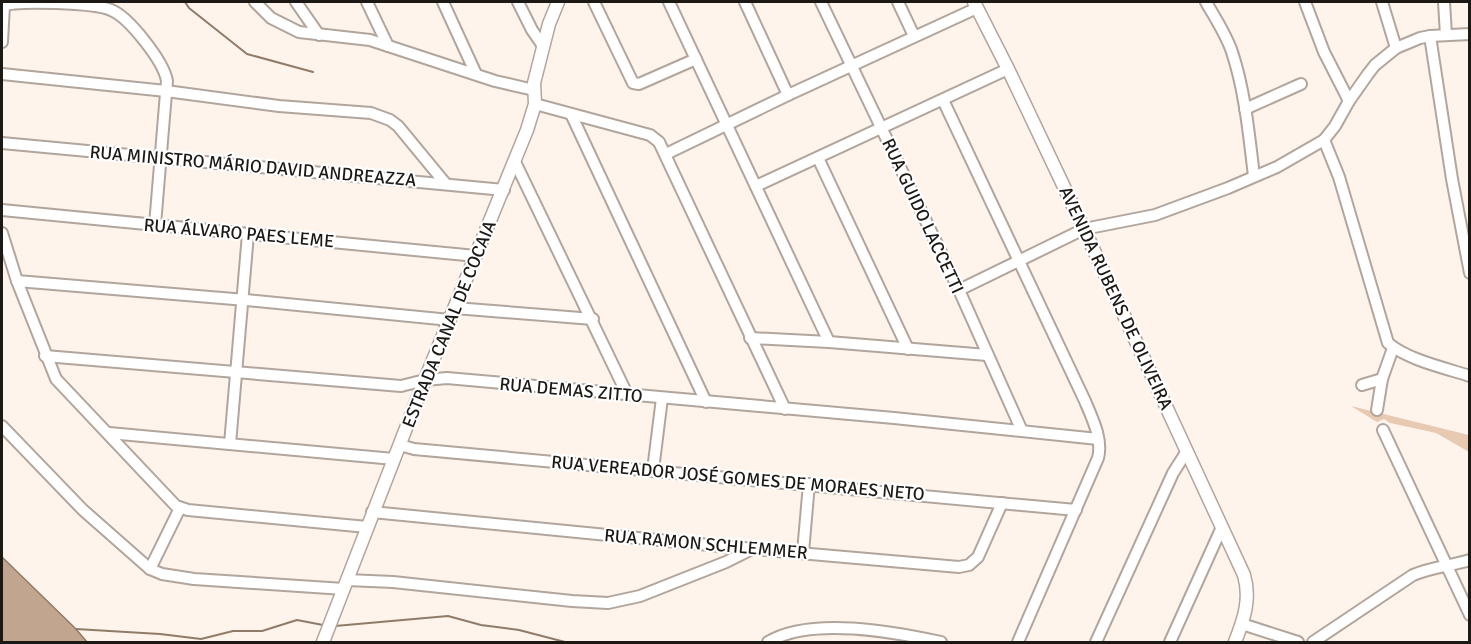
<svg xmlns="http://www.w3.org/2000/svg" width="1471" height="644" font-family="Signika,sans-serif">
	<rect width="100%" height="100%" fill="#fef4ec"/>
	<!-- green -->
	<path fill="#e8cab3" d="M 1351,406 L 1469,435 L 1469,452 L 1436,433 L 1390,423 L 1384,419 L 1377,422 Z"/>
	<!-- water -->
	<path fill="#c2a58e" stroke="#907b69" stroke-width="1.5" d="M 2,557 L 76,629 L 87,642 L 2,642 Z"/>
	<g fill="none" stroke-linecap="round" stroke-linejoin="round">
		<!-- stream -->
		<g stroke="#907b69" stroke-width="2">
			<path d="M 185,2 L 189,8 L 247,54 L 313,72"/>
			<path d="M 335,626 L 448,616 L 481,625 L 519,630 L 565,642"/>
			<path d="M 76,629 L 160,634 L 201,639 L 233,631 L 262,631 L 297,620 L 323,625"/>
		</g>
		<defs>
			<g id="minor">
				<path d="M 255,2 L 271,18 L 299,32 L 370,40 L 495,81 L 534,90"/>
				<path d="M 296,2 L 319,35"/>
				<path d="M 367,2 L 388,46"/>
				<path d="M 443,2 L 476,74"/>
				<path d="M 518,2 L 532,30 L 543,46"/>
				<path d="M 594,2 L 633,83 L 639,84 L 696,59"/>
				<path d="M 669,2 L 829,342"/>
				<path d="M 745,2 L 788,95"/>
				<path d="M 821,2 L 959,290 L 1022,431"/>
				<path d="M 898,2 L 914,36"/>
				<path d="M 1206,2 C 1215,18 1226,34 1232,52 C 1245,91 1249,135 1254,176"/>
				<path d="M 1305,2 L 1324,52 L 1349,101"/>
				<path d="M 1382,2 L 1396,48"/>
				<path d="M 1444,2 L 1446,35"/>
				<path d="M 2,6 C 17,0 95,3 111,10 C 129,17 164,62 167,81 L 155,225"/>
				<path d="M 1430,36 L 1452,179 L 1470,273"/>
				<path d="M 2,42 L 4,5"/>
				<path d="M 2,74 L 166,91 L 279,106 L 371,113 L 390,120 L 398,126 L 445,183"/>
				<path d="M 943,100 L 1085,401 C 1092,418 1103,439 1098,458 L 1018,642"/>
				<path d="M 535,104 L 650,135 L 659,142 L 785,409"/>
				<path d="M 1245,109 L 1301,84"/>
				<path d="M 571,114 L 706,402"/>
				<path d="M 1324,140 L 1339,177 L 1388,343 C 1408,360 1445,368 1470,376"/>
				<path d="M 2,143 L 504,190"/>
				<path d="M 666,154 L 788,95 L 977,8"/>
				<path d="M 818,158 L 908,349"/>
				<path d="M 515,162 L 627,394"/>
				<path d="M 756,186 L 1008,69"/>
				<path d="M 2,210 L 476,256"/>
				<path d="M 2,233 L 17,281 L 56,379 L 176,506 L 188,510 L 367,527"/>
				<path d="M 17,281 L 246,300 L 450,320"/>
				<path d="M 959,290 L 1084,229 L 1155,215 L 1228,188 L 1277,167 L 1324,140 L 1335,126 L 1349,101 L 1368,74 L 1375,65 L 1396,48 L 1420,38 L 1430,36 L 1470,34"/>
				<path d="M 455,308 L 593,319"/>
				<path d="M 750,338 L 829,342 L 987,355"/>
				<path d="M 45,356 L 401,386 L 425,380 L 447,378 L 894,418 L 1098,439"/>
				<path d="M 1362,385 L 1382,379"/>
				<path d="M 1377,410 L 1382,379 L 1393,348"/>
				<path d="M 2,426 L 83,510 L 150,569 L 162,574 L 194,579 L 344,589"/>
				<path d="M 1383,430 L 1470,615"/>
				<path d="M 109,433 L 394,459"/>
				<path d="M 230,444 L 248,234"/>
				<path d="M 400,445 L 414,449 L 1076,510"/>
				<path d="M 653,470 L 662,398"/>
				<path d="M 372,512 L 709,545 L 959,567 L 969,565 L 978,557 L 1002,503"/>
				<path d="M 803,552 L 809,484"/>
				<path d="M 150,569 L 180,508"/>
				<path d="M 347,580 L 393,582 L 572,601 L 608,603 L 640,596 L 726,562 L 752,549"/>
				<path d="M 1242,624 L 1298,642"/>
				<path d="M 768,642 C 811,616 894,632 941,642"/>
				<path d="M 1096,642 L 1173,473 L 1187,451"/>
				<path d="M 1170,642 L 1222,527"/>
				<path d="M 1313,642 L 1413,575 C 1432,567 1450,566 1470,560"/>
			</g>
			<g id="major">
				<path d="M 974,2 L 1008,69 L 1084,229 L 1244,575 C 1251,599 1244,619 1235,642"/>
				<path d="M 323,642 L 422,387 L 527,130 L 535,104 L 534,83 L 549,24 L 558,2"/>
			</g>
		</defs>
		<!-- minor casing -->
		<use href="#minor" stroke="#b1a59c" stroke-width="14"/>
		<!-- major casing -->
		<use href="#major" stroke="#b1a59c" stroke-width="15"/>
		<!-- minor -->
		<use href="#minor" stroke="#fff" stroke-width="10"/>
		<!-- major -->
		<use href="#major" stroke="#fff" stroke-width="12"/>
	</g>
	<g text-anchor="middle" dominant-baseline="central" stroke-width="4.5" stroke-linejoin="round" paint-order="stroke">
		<!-- street labels -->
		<g font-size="18" fill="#1c1814" stroke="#fff">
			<text transform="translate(253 166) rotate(5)">RUA MINISTRO MÁRIO DAVID ANDREAZZA</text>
			<text transform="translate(923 216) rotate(65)">RUA GUIDO LACCETTI</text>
			<text transform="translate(239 233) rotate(5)">RUA ÁLVARO PAES LEME</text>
			<text transform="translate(1116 298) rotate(65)">AVENIDA RUBENS DE OLIVEIRA</text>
			<text transform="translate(449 324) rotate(-68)">ESTRADA CANAL DE COCAIA</text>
			<text transform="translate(571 390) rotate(5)">RUA DEMAS ZITTO</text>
			<text transform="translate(738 478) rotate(5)">RUA VEREADOR JOSÉ GOMES DE MORAES NETO</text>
			<text transform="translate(706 544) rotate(5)">RUA RAMON SCHLEMMER</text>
		</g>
	</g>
	<!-- border -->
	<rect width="1471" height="644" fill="none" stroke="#1c1814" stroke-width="6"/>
</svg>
